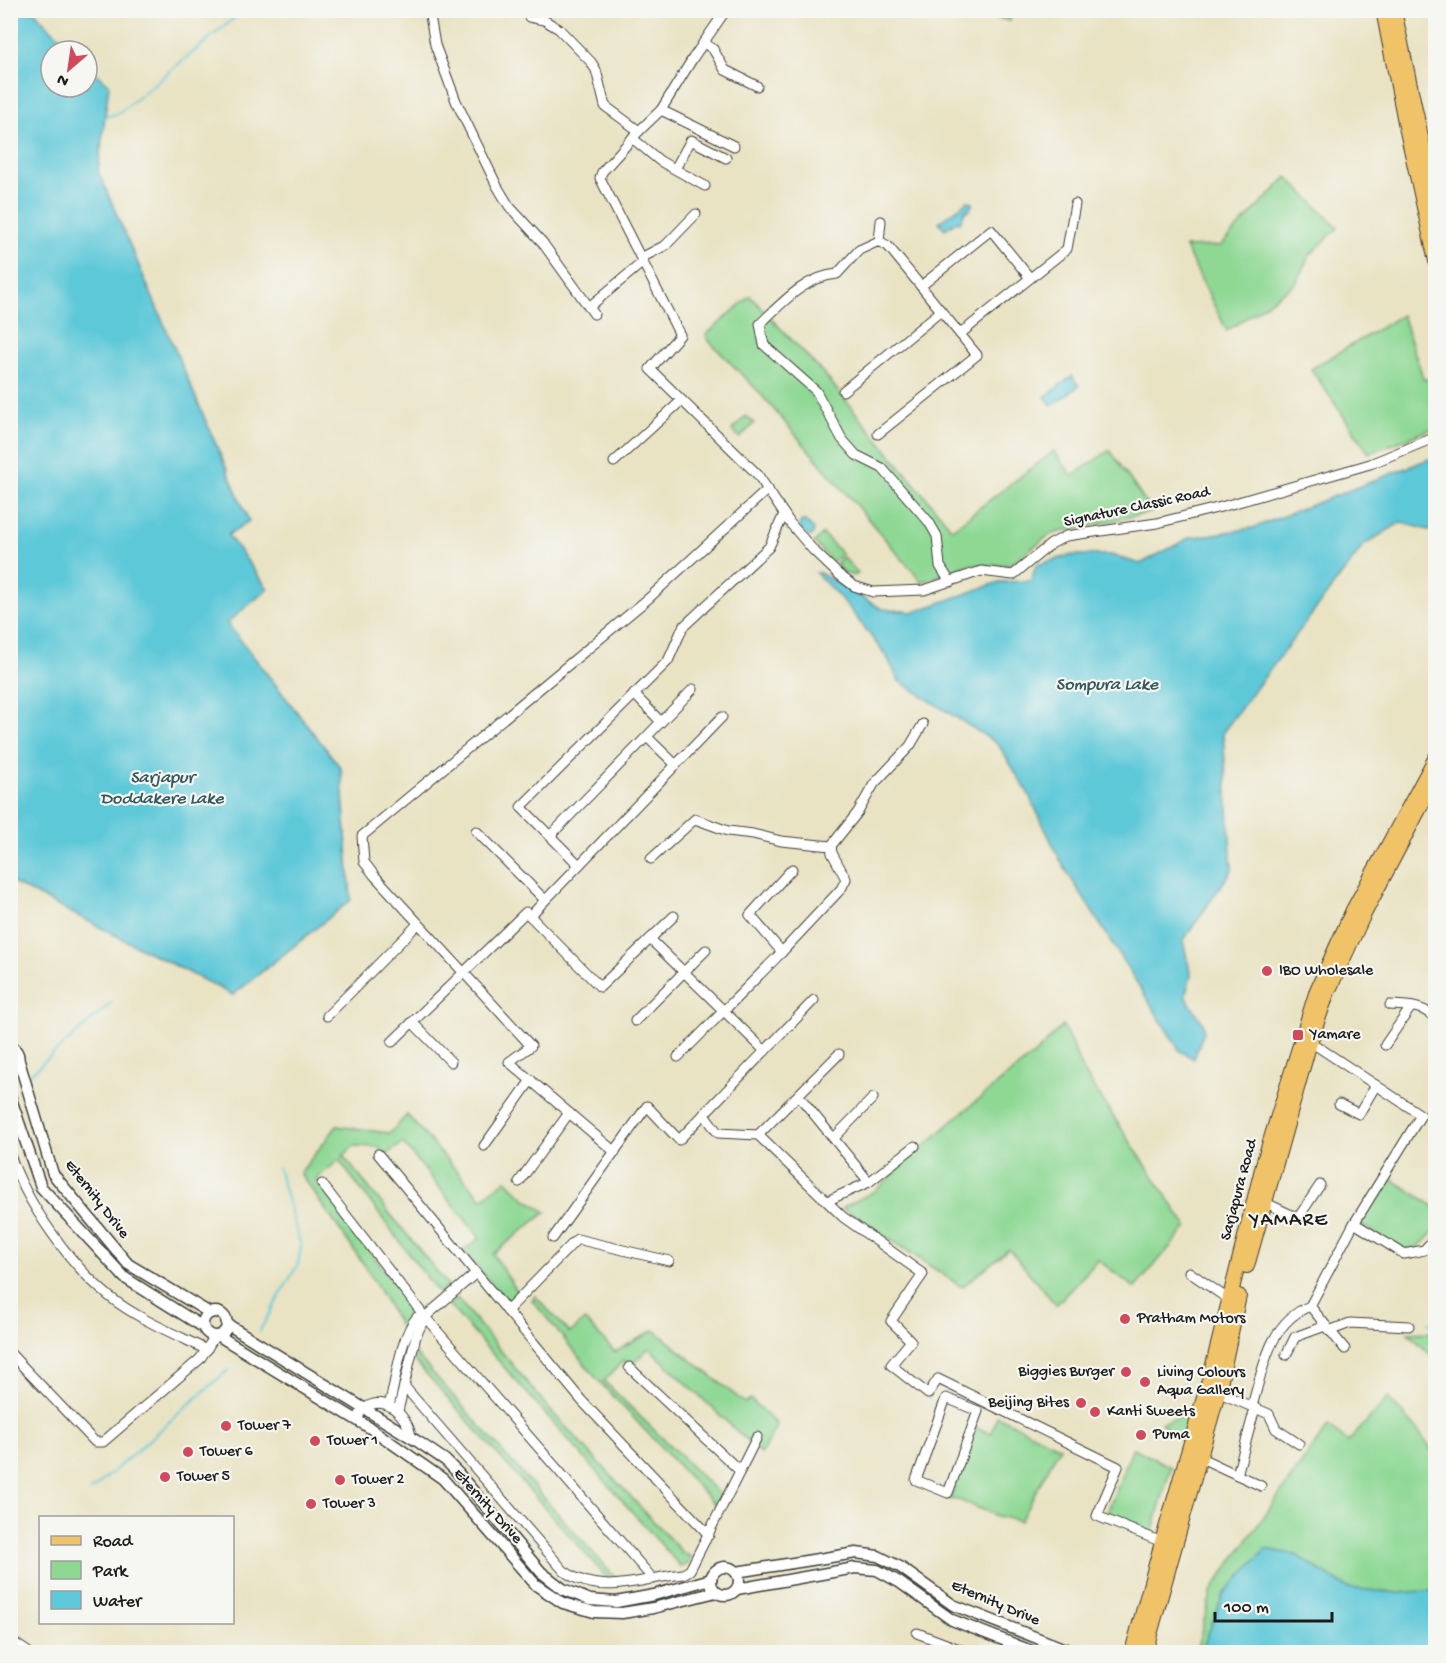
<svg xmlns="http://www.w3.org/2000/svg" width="1446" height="1663" font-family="'Gochi Hand',sans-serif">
	<rect width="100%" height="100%" fill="#f6f6f2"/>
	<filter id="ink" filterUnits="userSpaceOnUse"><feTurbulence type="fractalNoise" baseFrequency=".0167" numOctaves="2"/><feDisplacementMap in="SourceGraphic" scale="12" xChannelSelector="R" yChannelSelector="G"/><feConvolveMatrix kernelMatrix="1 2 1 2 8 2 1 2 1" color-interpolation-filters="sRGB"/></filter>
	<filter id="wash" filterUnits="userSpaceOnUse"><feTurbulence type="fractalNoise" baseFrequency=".008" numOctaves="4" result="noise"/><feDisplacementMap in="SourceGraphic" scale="24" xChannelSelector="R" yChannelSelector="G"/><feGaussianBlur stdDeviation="1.35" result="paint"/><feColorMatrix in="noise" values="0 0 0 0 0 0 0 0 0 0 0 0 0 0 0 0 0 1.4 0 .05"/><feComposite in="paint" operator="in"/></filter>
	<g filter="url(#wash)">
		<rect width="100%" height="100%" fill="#e9e3c4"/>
		<!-- green -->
		<g fill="#8ed894" stroke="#557a58" stroke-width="1.5">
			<path d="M 990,11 L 990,10 L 1012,11 L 1010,21 L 989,16 Z"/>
			<path d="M 1287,177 L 1338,228 L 1309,256 L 1296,283 L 1227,331 L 1185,247 L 1220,246 Z"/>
			<path d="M 750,296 L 823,373 L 952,529 L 1054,451 L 1072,476 L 1110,450 L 1152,512 L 1051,534 L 1009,565 L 968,565 L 922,582 L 758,391 L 709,341 L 706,335 Z"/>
			<path d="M 1402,315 L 1424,380 L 1435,378 L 1435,428 L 1369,453 L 1311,369 Z"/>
			<path d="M 746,416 L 754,423 L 740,438 L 732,430 Z"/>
			<path d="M 823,534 L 842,554 L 832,562 L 814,542 Z"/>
			<path d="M 843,557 L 858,573 L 854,576 L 844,573 L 836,564 Z"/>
			<path d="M 1063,1025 L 1085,1074 L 1187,1227 L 1135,1288 L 1098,1260 L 1056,1305 L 1009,1249 L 962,1287 L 842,1208 L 875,1191 L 958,1116 L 1037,1052 Z"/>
			<path d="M 407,1115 L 482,1199 L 506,1180 L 523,1197 L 546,1212 L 493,1254 L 517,1291 L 507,1302 L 463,1251 L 480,1238 L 403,1143 L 385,1155 L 378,1147 L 354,1146 L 343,1156 L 448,1285 L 439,1294 L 339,1160 L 316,1179 L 416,1313 L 408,1321 L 403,1331 L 365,1266 L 300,1173 L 337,1126 L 390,1133 Z"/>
			<path d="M 1387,1176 L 1435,1207 L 1435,1230 C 1429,1237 1417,1251 1408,1250 C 1396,1250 1371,1230 1360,1224 L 1361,1217 Z"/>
			<path d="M 535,1296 L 570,1333 L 585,1320 L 615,1352 L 654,1330 L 745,1403 L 750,1399 L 777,1425 L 761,1454 L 649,1348 L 631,1366 L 624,1360 L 604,1381 L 721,1496 L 716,1506 L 597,1379 L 532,1300 Z"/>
			<path d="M 457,1298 L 550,1410 L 682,1552 L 691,1557 L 688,1564 L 681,1567 L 449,1305 Z"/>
			<path d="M 1435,1332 L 1435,1359 L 1408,1333 Z"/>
			<path d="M 415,1353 L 617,1580 L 609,1580 L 414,1360 Z"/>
			<path d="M 1388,1398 L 1416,1428 L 1435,1455 L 1435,1652 L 1196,1652 L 1212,1590 L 1328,1426 L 1348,1442 Z"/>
			<path d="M 997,1416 L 1060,1447 L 1020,1521 L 997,1516 L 959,1500 L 950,1499 L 975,1428 L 992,1433 Z"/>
			<path d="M 1182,1416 L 1187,1419 L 1181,1440 L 1161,1423 Z"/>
			<path d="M 1133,1448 L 1171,1467 L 1152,1533 L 1106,1515 Z"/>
		</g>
		<!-- water -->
		<g fill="#5dc8d8" stroke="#3c727a" stroke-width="1.5">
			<path d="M 10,11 L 35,11 L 41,19 L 74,51 L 51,51 L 51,87 L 87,87 L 87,64 L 109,85 L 98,171 L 249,521 L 228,535 L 268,589 L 227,623 L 341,768 L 351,900 L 233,995 L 11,882 Z"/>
			<path d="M 968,201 L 973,203 L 969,211 L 966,210 L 960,222 L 957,221 L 945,229 L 939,222 Z"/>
			<path d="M 1072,376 L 1079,386 L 1052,406 L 1045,397 Z"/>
			<path d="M 1429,459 L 1435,459 L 1435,532 L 1401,522 L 1364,545 L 1223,732 L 1232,870 L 1183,941 L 1191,976 L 1185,996 L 1203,1023 L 1204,1031 L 1194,1059 L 1180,1051 L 1062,864 L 1027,791 L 998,744 L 899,681 L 887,657 L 846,604 L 816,573 L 820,573 L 882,609 L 914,612 L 999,582 L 1031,581 L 1036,565 L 1072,555 L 1111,555 L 1140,564 L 1189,538 L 1253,528 Z"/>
			<path d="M 802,521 L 805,521 L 814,530 L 812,536 L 807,536 L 800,528 L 800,523 Z"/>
			<path d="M 1266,1549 L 1296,1555 L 1348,1588 L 1400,1593 L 1435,1590 L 1435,1652 L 1204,1652 L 1205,1642 L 1223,1595 Z"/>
		</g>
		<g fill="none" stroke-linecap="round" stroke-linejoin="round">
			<!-- stream -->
			<g stroke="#5dc8d8" stroke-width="2">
				<path d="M 102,118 L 119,113 L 244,10"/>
				<path d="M 28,1076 L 111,1003"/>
				<path d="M 1429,1323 L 1436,1322"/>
				<path d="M 259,1332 L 298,1264 L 301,1246 L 278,1168"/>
				<path d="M 91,1491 L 228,1370"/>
			</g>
		</g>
	</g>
	<g filter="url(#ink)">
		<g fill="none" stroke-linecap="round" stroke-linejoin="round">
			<defs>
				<g id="minor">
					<path d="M 429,10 L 435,45 L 456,101 L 497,186 L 509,206 L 542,242 L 594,314"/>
					<path d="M 726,10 L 693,58 L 661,110 L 639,131 L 602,172 L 600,178 L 680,335 L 650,369 L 758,475 L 790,523 L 813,550 L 838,574 L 854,586 L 873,592 L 924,590 L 981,571 L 1013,575 L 1051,544 L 1066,536 L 1157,523 L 1221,507 L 1370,464 L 1436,437"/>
					<path d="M 529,17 L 544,20 L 559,29 L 591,62 L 596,70 L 605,106 L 639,131"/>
					<path d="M 703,43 L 713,49 L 725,70 L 757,86"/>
					<path d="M 661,110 L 734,146"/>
					<path d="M 632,138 L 660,161 L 705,186"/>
					<path d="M 675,169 L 691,140 L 726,158"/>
					<path d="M 879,241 L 881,221"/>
					<path d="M 641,258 L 666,245 L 696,214"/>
					<path d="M 921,286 L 991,230 L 1030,278"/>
					<path d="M 589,307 L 643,262"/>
					<path d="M 960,334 L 1067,249 L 1075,204"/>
					<path d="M 843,391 L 941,311"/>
					<path d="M 878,434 L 977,355 L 888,246 L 879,241 L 859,250 L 837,274 C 805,277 783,302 760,324 L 764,345 L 816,391 L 842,439 L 856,455 L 882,468 L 929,522 L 937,536 L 940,566 L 950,582"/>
					<path d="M 614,462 L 681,401"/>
					<path d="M 634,694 L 661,722"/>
					<path d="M 647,737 L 676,765"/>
					<path d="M 476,831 L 545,900"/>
					<path d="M 550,836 L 693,689"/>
					<path d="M 831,846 L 858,812 L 874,784 L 910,746 L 923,724"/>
					<path d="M 651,859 L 695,819 L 728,831 L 753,834 L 781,841 L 831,846"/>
					<path d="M 579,865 L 521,807 L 668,661 L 683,627 L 769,547 L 784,514"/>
					<path d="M 530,916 L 722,717"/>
					<path d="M 650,939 L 765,1051"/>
					<path d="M 782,952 L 750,915 L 792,869"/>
					<path d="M 1390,1005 C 1407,1006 1423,1005 1436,1019"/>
					<path d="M 327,1016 L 418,924"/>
					<path d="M 635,1021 L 706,950"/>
					<path d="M 412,1022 L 451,1062"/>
					<path d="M 392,1042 L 526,912 L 600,987 L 674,916"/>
					<path d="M 1385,1045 L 1411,1007"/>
					<path d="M 678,1057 L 782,952 L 841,889 L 846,879 L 832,853 L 831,846"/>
					<path d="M 799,1096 L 869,1182"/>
					<path d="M 1339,1104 L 1359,1114 L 1376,1085"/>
					<path d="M 704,1114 L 718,1133 L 758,1135 L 843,1217 L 923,1274 L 891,1321 L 911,1341 L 891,1365 L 928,1394 L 938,1379 L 1118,1467 L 1097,1516 L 1162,1542"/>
					<path d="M 758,1135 L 839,1054"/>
					<path d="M 834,1138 L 873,1098"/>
					<path d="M 484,1146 L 531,1080"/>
					<path d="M 615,1152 L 509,1062 L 531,1046 L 374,875 L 364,862 L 362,836 L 649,598 L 768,489"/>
					<path d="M 378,1154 L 476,1273 L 425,1317 L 417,1317 C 400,1337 396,1381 389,1406"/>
					<path d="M 10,1155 C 27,1204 70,1265 110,1297 C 138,1319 175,1334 207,1350"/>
					<path d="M 519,1182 L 569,1113"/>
					<path d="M 322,1184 L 425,1317 L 653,1579"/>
					<path d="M 827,1201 L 869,1182 L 915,1146"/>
					<path d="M 1264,1202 L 1298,1218 L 1320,1185"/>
					<path d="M 1354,1223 L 1404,1254 L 1424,1250 L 1436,1237"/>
					<path d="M 553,1238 L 647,1106 L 679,1140 L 814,1000"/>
					<path d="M 1189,1272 L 1228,1299"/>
					<path d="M 476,1273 L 582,1401 L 709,1535"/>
					<path d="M 1310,1306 L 1345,1349"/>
					<path d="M 507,1311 L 577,1239 L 669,1261"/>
					<path d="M 1329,1331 L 1350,1323 L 1409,1326"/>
					<path d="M 10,1353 L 95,1442 L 103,1442 L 200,1359 L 215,1336"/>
					<path d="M 1286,1355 L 1295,1337 L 1325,1326"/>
					<path d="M 404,1386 L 564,1571 C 601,1598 642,1578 683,1574 L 690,1570 L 740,1471 L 629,1367"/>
					<path d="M 1215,1391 L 1269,1414 L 1276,1429 L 1299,1444"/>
					<path d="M 946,1398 L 978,1411 L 948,1493 L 916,1480 Z"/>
					<path d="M 1252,1406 C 1263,1369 1269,1322 1310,1306 L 1352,1227 L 1421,1115 L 1306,1039"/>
					<path d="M 398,1411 L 416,1336 L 425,1317"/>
					<path d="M 357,1420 C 359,1416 361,1410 365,1408 C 386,1393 409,1418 411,1437"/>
					<path d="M 1199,1457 L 1261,1486"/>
					<path d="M 740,1471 L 757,1437"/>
					<path d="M 1237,1475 L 1255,1408"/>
					<path d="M 917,1633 L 967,1652"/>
					<path d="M 10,1640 L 28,1652"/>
				</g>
				<g id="tertiary">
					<path d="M 10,1046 C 21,1052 22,1064 10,1070"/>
					<path d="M 19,1061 L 53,1174 L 128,1264 L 210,1313"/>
					<path d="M 10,1096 L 41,1187 L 125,1278 L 203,1327"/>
					<circle cx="215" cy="1324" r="12"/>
					<path d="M 227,1324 L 420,1443 L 445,1460 L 458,1473 L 541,1572 L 563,1589 L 590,1600 L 616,1602 L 654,1595 L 711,1579"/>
					<path d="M 219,1336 L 370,1428 L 443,1479 L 536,1585 L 563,1603 L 594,1612 L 622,1613 L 653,1608 L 716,1592"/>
					<circle cx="725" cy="1581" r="14"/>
					<path d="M 736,1572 L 856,1553 L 878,1556 L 900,1567 L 953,1605 L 1073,1652"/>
					<path d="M 737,1589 L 855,1568 L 877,1570 L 899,1582 L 952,1620 L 1034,1652"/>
				</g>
				<g id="primary">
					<path d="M 1383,10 L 1405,122 L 1436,261"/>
					<path d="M 1394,10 L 1436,208"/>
					<path d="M 1247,1266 L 1310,1042 L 1327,994 L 1363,916 L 1436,777"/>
					<path d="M 1132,1652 L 1162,1542 L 1210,1377 L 1264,1161 L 1317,990 L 1353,910 L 1436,757"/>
					<path d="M 1145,1652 L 1218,1393 L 1239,1296"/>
				</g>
			</defs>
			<!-- minor casing -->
			<use href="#minor" stroke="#3b3a35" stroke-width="11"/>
			<!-- tertiary casing -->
			<use href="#tertiary" stroke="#3b3a35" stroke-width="13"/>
			<!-- primary casing -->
			<use href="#primary" stroke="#3b3a35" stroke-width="16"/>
			<!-- minor -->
			<use href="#minor" stroke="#fff" stroke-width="9"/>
			<!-- tertiary -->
			<use href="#tertiary" stroke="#fff" stroke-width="10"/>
			<!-- primary -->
			<use href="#primary" stroke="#f0c369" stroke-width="14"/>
		</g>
	</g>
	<!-- markers -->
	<g fill="#d1495b" stroke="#f6f6f2" stroke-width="2">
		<circle cx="1267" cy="971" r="6"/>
		<rect x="1292" y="1029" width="12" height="12" rx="3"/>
		<circle cx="1125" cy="1319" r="6"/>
		<circle cx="1126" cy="1372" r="6"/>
		<circle cx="1145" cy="1382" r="6"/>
		<circle cx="1081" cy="1403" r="6"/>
		<circle cx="1095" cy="1412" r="6"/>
		<circle cx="226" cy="1426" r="6"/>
		<circle cx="1141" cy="1435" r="6"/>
		<circle cx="315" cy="1441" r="6"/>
		<circle cx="188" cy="1452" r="6"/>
		<circle cx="165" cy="1477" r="6"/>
		<circle cx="340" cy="1480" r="6"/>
		<circle cx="311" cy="1504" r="6"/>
	</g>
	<g text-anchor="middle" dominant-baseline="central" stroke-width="4.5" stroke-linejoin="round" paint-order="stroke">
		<!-- street labels -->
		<g font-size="16" fill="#1c1c1c" stroke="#f6f6f2">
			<text transform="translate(1137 508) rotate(-12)">Signature Classic Road</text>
			<text transform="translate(1240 1190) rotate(-75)">Sarjapura Road</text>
			<text transform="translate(96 1200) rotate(52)">Eternity Drive</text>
			<text transform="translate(487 1507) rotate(48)">Eternity Drive</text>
			<text transform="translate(995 1604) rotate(23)">Eternity Drive</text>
		</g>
		<!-- poi labels -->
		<g font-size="16" fill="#1c1c1c" stroke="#f6f6f2" text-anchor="start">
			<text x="1279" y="971">IBO Wholesale</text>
			<text x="1310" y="1035">Yamare</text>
			<text x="1137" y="1319">Pratham Motors</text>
			<text x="1114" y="1372" text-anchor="end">Biggies Burger</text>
			<text x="1157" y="1373">Living Colours<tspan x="1157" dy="18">Aqua Gallery</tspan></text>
			<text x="1069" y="1403" text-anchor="end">Beijing Bites</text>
			<text x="1107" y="1412">Kanti Sweets</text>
			<text x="238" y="1426">Tower 7</text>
			<text x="1153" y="1435">Puma</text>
			<text x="327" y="1441">Tower 1</text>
			<text x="200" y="1452">Tower 6</text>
			<text x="177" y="1477">Tower 5</text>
			<text x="352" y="1480">Tower 2</text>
			<text x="323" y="1504">Tower 3</text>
		</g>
		<!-- water labels -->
		<g font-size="18" font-style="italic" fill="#33585e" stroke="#f6f6f2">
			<text x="1107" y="685">Sompura Lake</text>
			<text x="162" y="778">Sarjapur<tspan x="162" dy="21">Doddakere Lake</tspan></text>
		</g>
		<!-- quarter labels -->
		<g font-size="20" letter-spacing="1.5" fill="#1c1c1c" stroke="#f6f6f2">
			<text x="1289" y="1221">YAMARE</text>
		</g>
	</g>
	<!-- margin -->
	<rect width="1446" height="1663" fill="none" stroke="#f6f6f2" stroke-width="36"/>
	<!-- legend -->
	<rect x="39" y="1516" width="195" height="108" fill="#f6f6f2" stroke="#9f9f9c" stroke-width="1.5"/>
	<rect x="51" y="1536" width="30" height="9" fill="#f0c369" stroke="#9f9f9c" stroke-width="1.5"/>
	<text x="93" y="1546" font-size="18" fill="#1c1c1c">Road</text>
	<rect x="51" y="1561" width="30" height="18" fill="#8ed894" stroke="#9f9f9c" stroke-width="1.5"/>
	<text x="93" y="1576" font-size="18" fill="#1c1c1c">Park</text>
	<rect x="51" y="1591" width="30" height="18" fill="#5dc8d8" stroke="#9f9f9c" stroke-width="1.5"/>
	<text x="93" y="1606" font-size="18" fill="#1c1c1c">Water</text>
	<!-- north arrow -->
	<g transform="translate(69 69) rotate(209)"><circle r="28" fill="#f6f6f2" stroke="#9f9f9c" stroke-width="1.5"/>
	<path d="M0-4.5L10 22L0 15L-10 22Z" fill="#d1495b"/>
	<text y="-9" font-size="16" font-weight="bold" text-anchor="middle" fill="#1c1c1c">N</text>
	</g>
	<!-- scale -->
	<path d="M1215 1612v9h117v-9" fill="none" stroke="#1c1c1c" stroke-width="3"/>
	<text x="1224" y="1612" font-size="18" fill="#1c1c1c" stroke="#f6f6f2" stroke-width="4.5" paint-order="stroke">100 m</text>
</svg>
